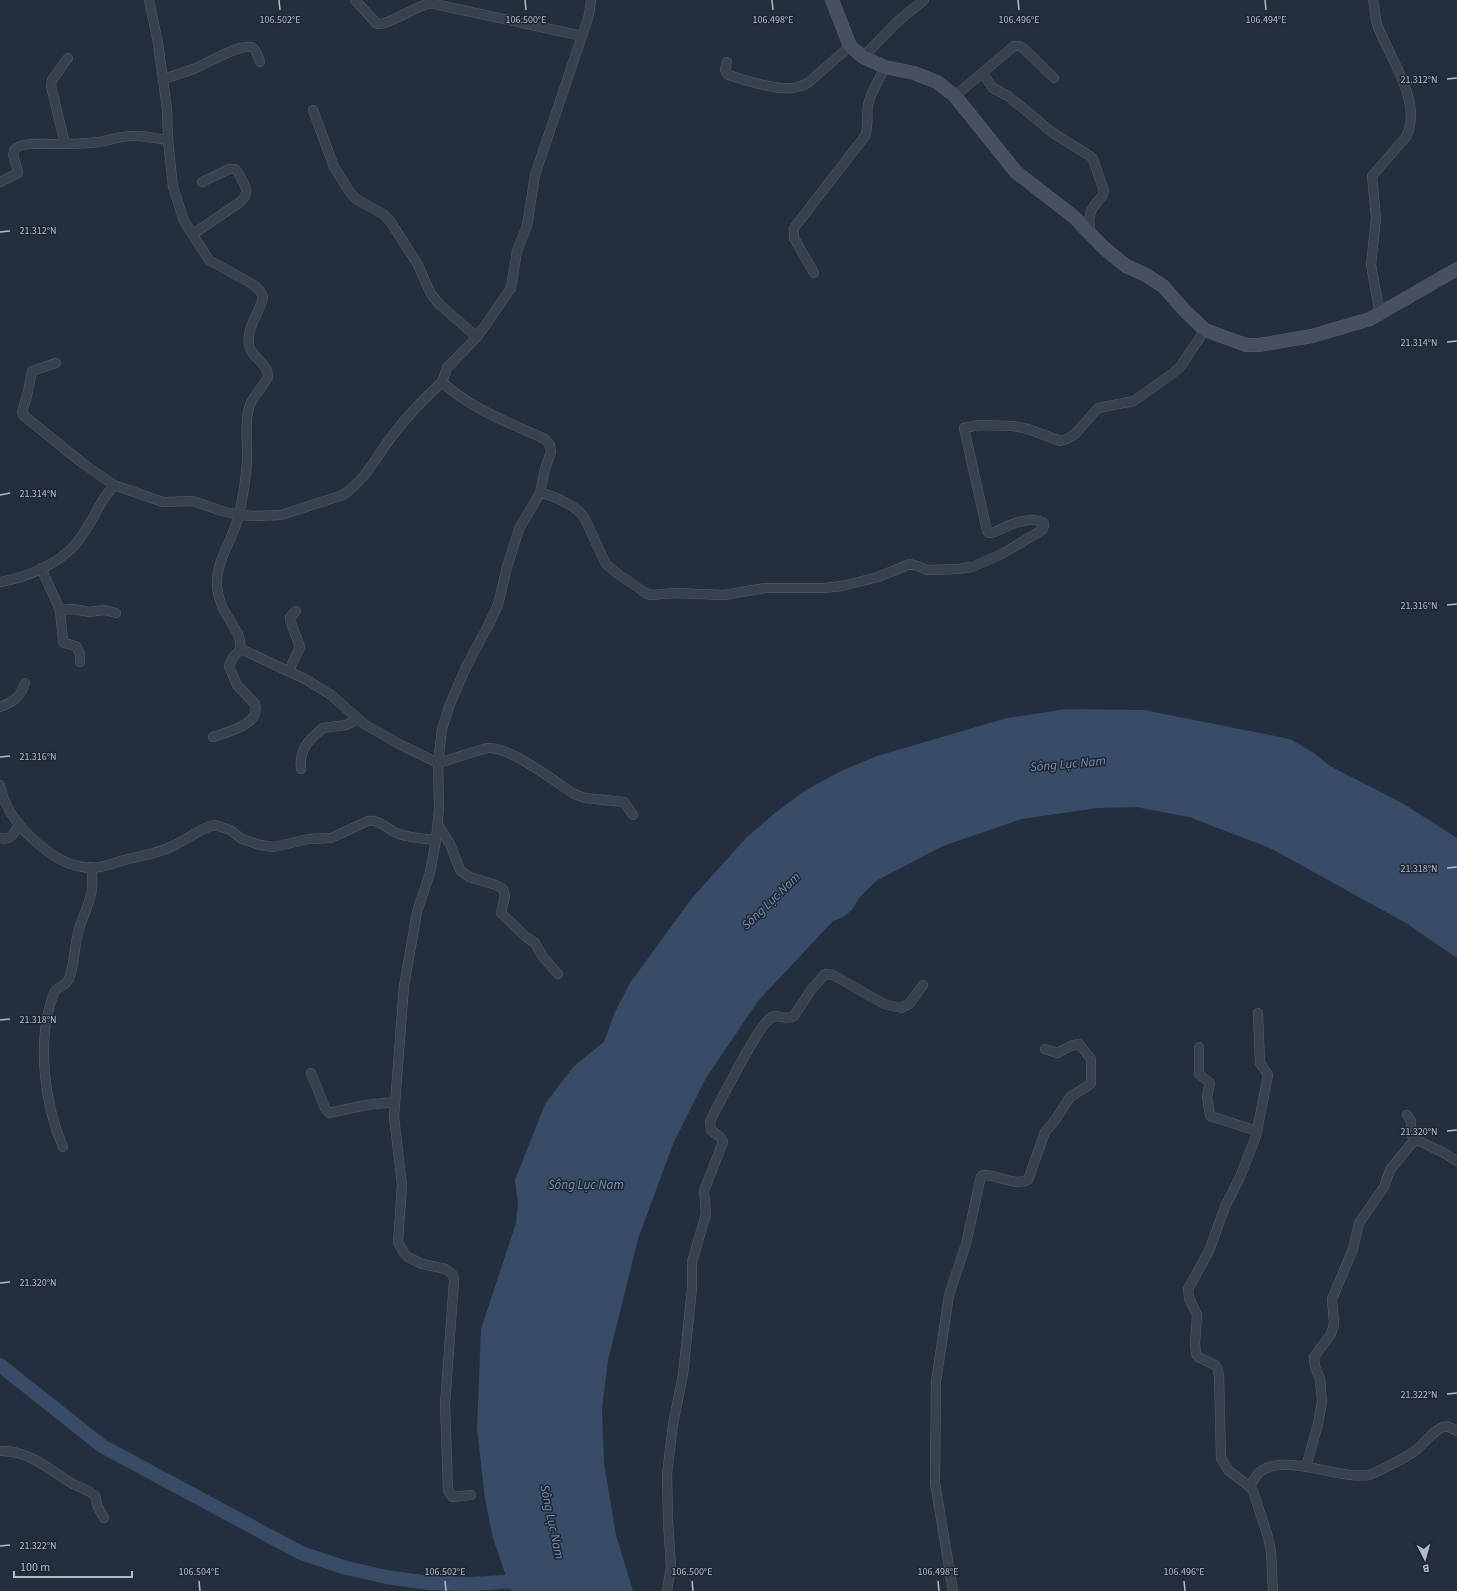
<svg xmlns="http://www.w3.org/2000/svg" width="1457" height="1591" font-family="'Source Sans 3',sans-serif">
	<rect width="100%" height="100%" fill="#242f3e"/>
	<!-- water -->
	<path fill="#394c67" d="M 1067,709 L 1144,710 L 1290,739 L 1314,753 L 1330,766 L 1402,803 L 1457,838 L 1457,958 L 1406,923 L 1270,848 L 1189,817 L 1136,807 L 1097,808 L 1022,819 L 943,846 L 876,881 L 859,898 L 852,910 L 843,917 L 833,921 L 758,1001 L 706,1078 L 673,1144 L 638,1239 L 608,1360 L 602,1409 L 604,1463 L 616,1535 L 633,1591 L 511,1591 L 493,1538 L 485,1499 L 477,1428 L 481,1329 L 516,1223 L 518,1203 L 515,1180 L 545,1104 L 574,1066 L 604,1042 L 615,1012 L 630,983 L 692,898 L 747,837 L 775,813 L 806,790 L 841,771 L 877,756 L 1007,718 Z"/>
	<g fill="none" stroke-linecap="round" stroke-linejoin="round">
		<!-- river -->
		<path stroke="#394c67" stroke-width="14" d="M 0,1365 L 102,1446 L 301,1553 L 343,1567 L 386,1577 L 429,1583 L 473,1584 L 516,1581 L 526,1579"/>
		<defs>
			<g id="street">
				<path d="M 149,0 L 158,43 L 167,109 L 168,140 L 173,187 L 184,221 L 209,260 L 254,285 L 260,291 L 263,297 C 260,312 246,328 249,345 C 251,358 268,362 268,377 C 263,388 252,396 249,408 C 244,425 248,443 247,460 C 246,478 243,497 239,514 C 234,539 215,560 217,587 C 219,607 229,617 238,634 C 240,638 240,644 241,649 L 307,680 L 331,695 L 364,724 L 399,744 L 438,763 L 487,748 C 509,746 555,781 574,794 L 585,798 L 624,802 L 633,815"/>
				<path d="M 355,0 L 377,24 C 389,25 416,6 430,3 L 582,36"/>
				<path d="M 1373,0 C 1375,8 1375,17 1377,24 C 1388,56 1424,103 1406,137 L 1372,176 L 1376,218 L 1371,265 L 1380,314"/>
				<path d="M 863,57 L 898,21 L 924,0"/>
				<path d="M 727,62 L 725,70 L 728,75 C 750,81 789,97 809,82 L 850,46"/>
				<path d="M 982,73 L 993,88 L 1008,96 L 1053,133 L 1090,156 L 1093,159 L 1104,191 C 1103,196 1100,199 1097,202 C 1088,213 1088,221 1091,233"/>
				<path d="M 163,79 C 174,76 185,72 196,68 C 208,63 239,44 251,47 C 256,48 258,57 260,62"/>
				<path d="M 955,96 L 1014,46 L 1019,46 L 1022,47 L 1054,78"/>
				<path d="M 313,110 L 334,167 L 349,191 L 356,199 L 383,214 L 390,221 L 417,263 L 431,294 L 440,305 L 477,337"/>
				<path d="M 65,144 L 51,86 L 52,80 L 68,58"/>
				<path d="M 0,182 L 18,173 C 18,166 10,155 15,149 C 21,142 45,144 54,144 C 69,144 84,144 99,142 C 110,140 121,136 132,136 C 144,135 157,139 168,140"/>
				<path d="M 193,234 L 239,203 C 248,195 248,190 242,180 C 240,176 238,172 235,169 L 229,169 L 202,182"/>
				<path d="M 814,273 L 794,238 L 794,228 L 865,136 C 870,124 865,113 869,101 C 872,90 880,78 885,67"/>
				<path d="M 56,363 L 32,371 L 27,396 L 22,412 L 23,415 L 81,462 L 114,485"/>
				<path d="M 540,493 C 553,495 576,506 584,517 L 606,564 L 618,574 L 647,594 L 652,595 L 675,593 L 724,595 L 765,588 L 825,588 L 842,586 L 878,577 L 910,564 L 918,566 L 927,570 L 958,569 L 972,567 L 1002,554 L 1042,530 L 1044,526 L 1044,523 C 1029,514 1006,527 992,533 L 989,533 L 987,531 L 964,428 L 979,425 L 1013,426 L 1028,429 L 1060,441 L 1067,439 L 1075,434 L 1098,408 L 1134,401 L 1173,373 L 1180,367 L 1205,330"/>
				<path d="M 41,568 L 60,610 L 63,641 L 64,643 L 76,646 L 80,654 L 80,662"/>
				<path d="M 0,582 C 27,577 53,566 73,547 C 86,534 93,516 103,500 C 106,495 110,491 114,485 L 163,502 L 193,501 L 222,511 L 239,515 L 257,516 L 281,515 L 343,495 C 366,480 379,452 396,431 C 410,413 426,397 442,382"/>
				<path d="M 60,610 L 73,609 L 90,612 L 104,610 L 116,613"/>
				<path d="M 289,670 L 300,647 L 290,620 L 290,617 L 296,611"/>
				<path d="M 0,707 C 13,702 21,697 25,683"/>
				<path d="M 213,737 C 227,732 261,725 255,704 L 237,685 L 229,666 L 233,657 L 241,649"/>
				<path d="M 301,769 C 299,750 308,740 323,728 L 346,725 L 358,719"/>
				<path d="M 0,785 C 4,808 20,828 37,843 C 55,858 75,871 100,867 C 110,865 119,861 129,859 C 145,855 160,853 175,845 C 189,838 200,828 215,825 L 230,830 L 242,839 L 260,845 L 274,847 L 308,839 L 331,838 L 368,821 C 381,819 387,830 399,834 C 411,838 424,839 436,840"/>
				<path d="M 438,825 L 450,844 L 460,870 L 469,877 L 496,885 L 503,889 L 505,896 L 501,913 L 526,937 L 535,943 L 543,957 L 558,974"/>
				<path d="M 0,838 C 11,841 14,833 19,824"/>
				<path d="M 1258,1013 L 1260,1063 L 1268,1075 L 1256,1136 L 1240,1177 L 1225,1207 L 1209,1251 L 1188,1289 L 1189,1298 L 1197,1315 L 1195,1343 L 1196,1354 L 1198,1357 L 1215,1365 L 1217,1368 L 1219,1375 L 1221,1458 L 1228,1470 L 1250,1487 L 1253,1491 L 1268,1537 L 1271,1552 L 1273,1591"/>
				<path d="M 1199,1047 L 1199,1074 L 1210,1083 L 1207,1097 L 1210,1116 L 1257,1131"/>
				<path d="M 311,1073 L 325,1108 L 329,1113 L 366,1105 L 395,1102"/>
				<path d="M 1407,1115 L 1411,1121 L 1411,1135 L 1417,1140 L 1444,1153 L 1457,1161"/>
				<path d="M 63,1147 C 44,1103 36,1039 54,993 C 57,986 66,986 69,979 C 75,963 74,945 79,929 C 87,904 96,894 91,867"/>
				<path d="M 0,1451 C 29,1450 50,1470 73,1484 C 79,1487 90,1490 95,1496 C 97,1499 96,1501 97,1505 C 99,1509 102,1514 104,1518"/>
				<path d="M 1306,1467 L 1318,1424 L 1322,1402 L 1320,1379 L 1315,1367 L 1314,1357 L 1331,1334 L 1334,1324 L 1332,1299 L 1353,1249 L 1359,1223 L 1384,1187 L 1390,1170 L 1411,1144 L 1417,1140"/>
				<path d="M 1250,1487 C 1253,1481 1255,1476 1260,1472 C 1282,1452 1340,1480 1369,1475 C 1374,1474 1410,1455 1415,1451 C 1424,1444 1432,1431 1443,1427 C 1448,1425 1453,1429 1457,1431"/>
				<path d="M 471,1495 L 452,1497 L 448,1490 L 445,1405 L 454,1281 L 453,1275 L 446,1269 L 422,1264 L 408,1257 L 404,1253 L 398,1242 L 402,1185 L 394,1117 L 404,986 L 417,912 L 430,873 L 436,840 L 439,808 L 438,763 L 442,729 L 450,704 L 467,665 L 488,626 L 498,605 L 507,567 L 519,529 L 540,493 L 545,469 L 551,452 L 550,445 L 545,439 C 510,423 471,409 442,382 L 447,368 L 477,337 L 511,288 L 517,251 L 527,226 L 535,175 L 582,36 L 589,15 L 591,0"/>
				<path d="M 667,1591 L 671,1567 L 668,1522 L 667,1474 L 673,1424 L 683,1375 L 692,1288 L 692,1262 L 706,1214 L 704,1191 L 723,1142 L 720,1137 L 711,1130 L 710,1122 L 714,1113 C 723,1097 759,1023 772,1017 C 780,1014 786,1021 794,1016 L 811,990 L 825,974 L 833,975 L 884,1004 L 901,1008 L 909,1004 L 923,985"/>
				<path d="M 953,1591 L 935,1483 L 936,1382 L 949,1295 L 966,1244 L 981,1176 C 992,1171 1011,1187 1028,1180 L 1045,1132 L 1056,1119 L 1070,1097 L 1089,1085 L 1091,1083 L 1091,1059 L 1079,1044 L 1073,1045 L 1057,1053 L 1045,1049"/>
			</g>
			<path id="secondary" d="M 832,0 L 850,46 L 863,57 L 885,67 L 914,73 L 937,82 L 955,96 L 1016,172 L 1074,217 L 1104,248 L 1126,266 L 1144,274 L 1163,286 L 1185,311 L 1205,330 L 1246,345 L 1259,345 L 1312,336 L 1370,319 L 1457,269"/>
		</defs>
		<!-- street casing -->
		<use href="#street" stroke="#565f6c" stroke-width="10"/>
		<!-- secondary casing -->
		<use href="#secondary" stroke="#565f6c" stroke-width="14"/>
		<!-- street -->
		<use href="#street" stroke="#38414e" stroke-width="9"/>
		<!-- secondary -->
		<use href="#secondary" stroke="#465061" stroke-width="13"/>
	</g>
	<!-- ticks -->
	<path fill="none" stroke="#b4bcc9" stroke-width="1.5" d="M 279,0 L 280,10M 525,0 L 526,10M 772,0 L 773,10M 1018,0 L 1019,10M 1265,0 L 1266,10M 1447,79 L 1457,78M 0,232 L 10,231M 1447,342 L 1457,341M 0,495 L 10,493M 1447,605 L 1457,604M 0,757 L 10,756M 1447,868 L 1457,867M 0,1020 L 10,1019M 1447,1131 L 1457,1130M 0,1283 L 10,1282M 1447,1394 L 1457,1393M 0,1546 L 10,1545M 199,1581 L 200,1591M 445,1581 L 446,1591M 692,1581 L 693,1591M 938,1581 L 939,1591M 1184,1581 L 1185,1591"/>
	<g text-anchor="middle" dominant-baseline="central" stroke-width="3" stroke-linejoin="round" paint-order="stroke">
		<!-- water labels -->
		<g font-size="13" font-style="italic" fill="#7c92b1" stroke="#1d2633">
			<text transform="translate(1068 764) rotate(-5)">Sông Lục Nam</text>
			<text transform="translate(771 901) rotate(-44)">Sông Lục Nam</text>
			<text x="586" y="1185">Sông Lục Nam</text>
			<text transform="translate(552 1522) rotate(78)">Sông Lục Nam</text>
		</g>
	</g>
	<g font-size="10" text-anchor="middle" fill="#b4bcc9" stroke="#1d2633" stroke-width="3" stroke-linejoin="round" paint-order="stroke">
		<text x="280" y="23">106.502°E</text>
		<text x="526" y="23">106.500°E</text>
		<text x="773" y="23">106.498°E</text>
		<text x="1019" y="23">106.496°E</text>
		<text x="1266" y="23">106.494°E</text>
		<text x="1419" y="83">21.312°N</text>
		<text x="38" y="234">21.312°N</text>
		<text x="1419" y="346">21.314°N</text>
		<text x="38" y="497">21.314°N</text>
		<text x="1419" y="609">21.316°N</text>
		<text x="38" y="760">21.316°N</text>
		<text x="1419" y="872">21.318°N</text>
		<text x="38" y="1023">21.318°N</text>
		<text x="1419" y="1135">21.320°N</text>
		<text x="38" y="1286">21.320°N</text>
		<text x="1419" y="1398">21.322°N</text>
		<text x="38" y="1549">21.322°N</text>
		<text x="199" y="1575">106.504°E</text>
		<text x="445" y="1575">106.502°E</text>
		<text x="692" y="1575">106.500°E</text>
		<text x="938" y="1575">106.498°E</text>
		<text x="1184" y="1575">106.496°E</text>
	</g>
	<!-- north arrow -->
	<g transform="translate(1425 1559) rotate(174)" stroke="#1d2633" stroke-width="3" paint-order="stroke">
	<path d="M0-3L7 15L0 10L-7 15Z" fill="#b4bcc9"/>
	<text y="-6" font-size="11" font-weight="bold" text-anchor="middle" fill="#b4bcc9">B</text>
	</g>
	<!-- scale -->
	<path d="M14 1571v6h118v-6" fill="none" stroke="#b4bcc9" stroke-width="2"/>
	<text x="20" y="1571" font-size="12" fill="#b4bcc9" stroke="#1d2633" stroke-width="3" paint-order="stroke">100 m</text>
</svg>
